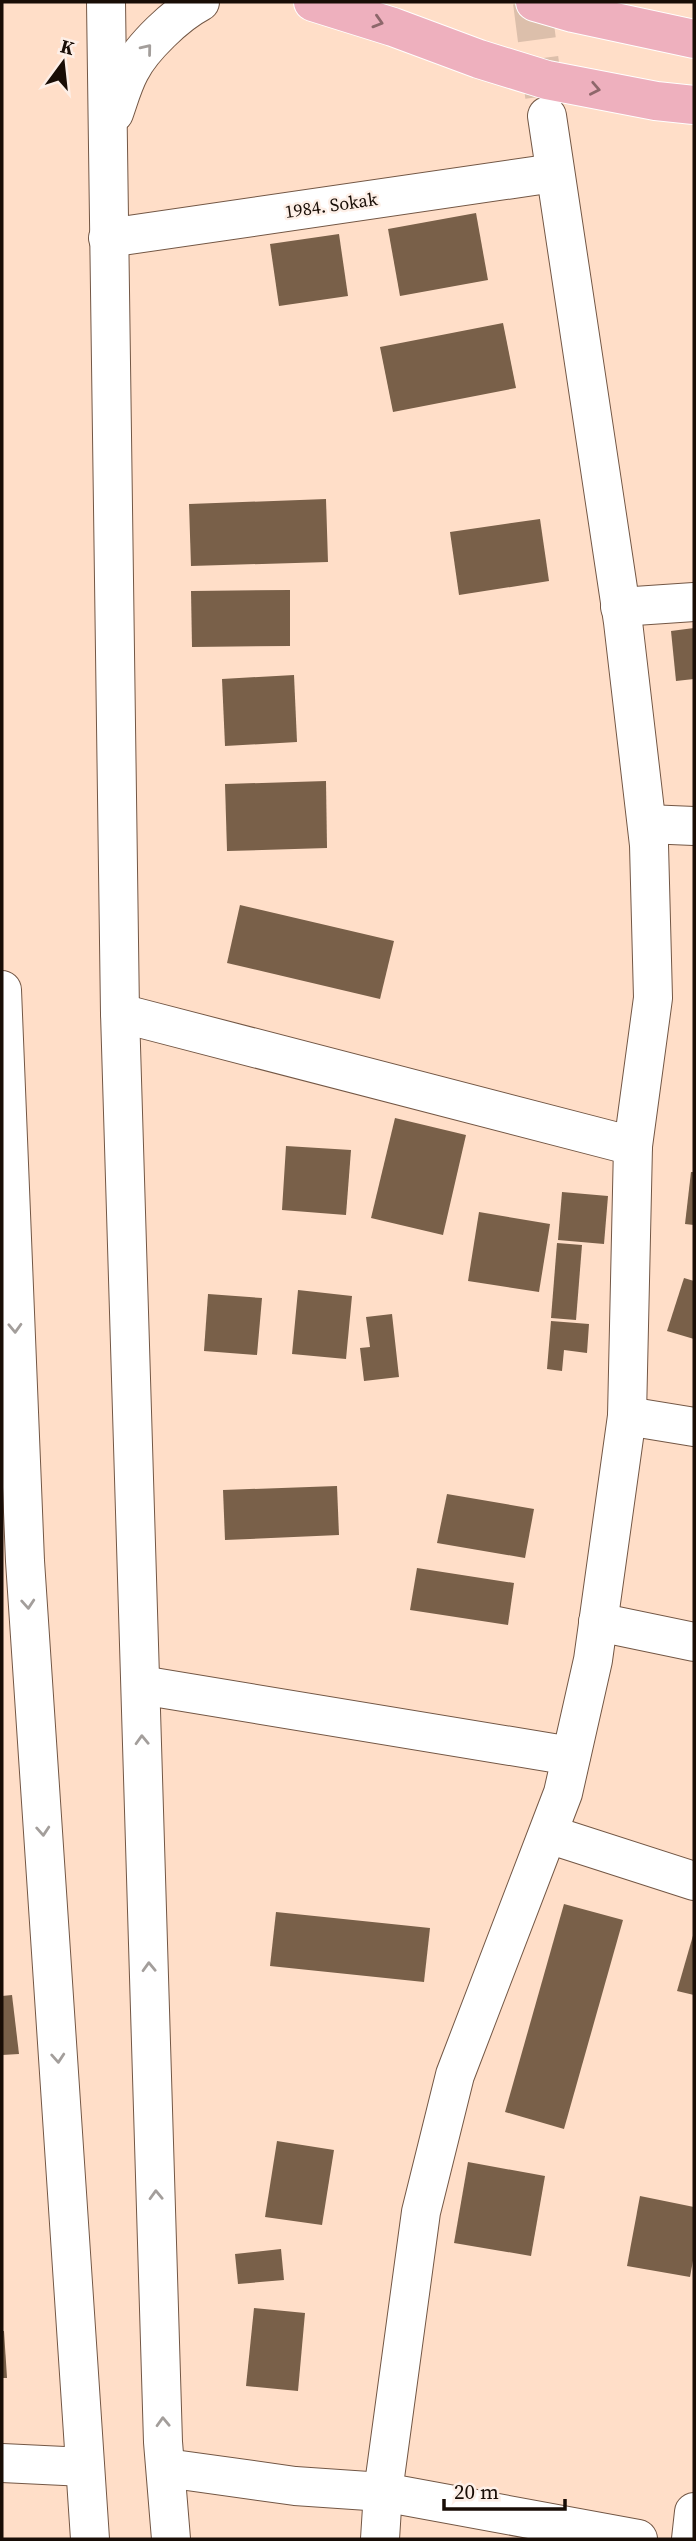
<svg xmlns="http://www.w3.org/2000/svg" width="696" height="2541" font-family="'Source Serif 4',serif">
	<rect width="100%" height="100%" fill="#ffdec8"/>
	<!-- building -->
	<g fill="#796049">
		<path d="M 476,213 L 488,280 L 400,296 L 388,229 Z"/>
		<path d="M 339,234 L 348,296 L 279,306 L 270,244 Z"/>
		<path d="M 503,323 L 516,388 L 393,412 L 380,347 Z"/>
		<path d="M 326,499 L 328,562 L 191,566 L 189,504 Z"/>
		<path d="M 540,519 L 549,581 L 459,595 L 450,532 Z"/>
		<path d="M 290,590 L 290,646 L 192,647 L 191,591 Z"/>
		<path d="M 694,628 L 694,679 L 676,681 L 671,631 Z"/>
		<path d="M 294,675 L 297,742 L 225,746 L 222,679 Z"/>
		<path d="M 326,781 L 327,848 L 227,851 L 225,784 Z"/>
		<path d="M 240,905 L 394,941 L 380,999 L 227,963 Z"/>
		<path d="M 395,1118 L 466,1135 L 443,1235 L 371,1218 Z"/>
		<path d="M 286,1146 L 351,1150 L 346,1215 L 282,1210 Z"/>
		<path d="M 691,1172 L 694,1172 L 694,1225 L 685,1224 Z"/>
		<path d="M 562,1192 L 608,1196 L 604,1244 L 558,1240 Z"/>
		<path d="M 479,1212 L 550,1224 L 539,1292 L 468,1281 Z"/>
		<path d="M 557,1243 L 582,1245 L 576,1320 L 551,1318 Z"/>
		<path d="M 684,1278 L 694,1281 L 694,1339 L 667,1331 Z"/>
		<path d="M 298,1290 L 352,1296 L 346,1359 L 292,1354 Z"/>
		<path d="M 208,1294 L 262,1298 L 257,1355 L 204,1351 Z"/>
		<path d="M 392,1314 L 399,1377 L 364,1381 L 360,1348 L 370,1347 L 366,1317 Z"/>
		<path d="M 551,1321 L 589,1324 L 587,1353 L 564,1350 L 562,1371 L 547,1369 Z"/>
		<path d="M 337,1486 L 339,1535 L 225,1540 L 223,1490 Z"/>
		<path d="M 447,1494 L 534,1509 L 525,1558 L 437,1543 Z"/>
		<path d="M 417,1568 L 514,1583 L 508,1625 L 410,1610 Z"/>
		<path d="M 564,1904 L 623,1920 L 564,2129 L 505,2112 Z"/>
		<path d="M 276,1912 L 430,1928 L 424,1982 L 270,1966 Z"/>
		<path d="M 694,1932 L 694,1995 L 677,1991 Z"/>
		<path d="M 12,1995 L 19,2054 L 2,2055 L 2,1996 Z"/>
		<path d="M 277,2141 L 334,2150 L 322,2225 L 265,2217 Z"/>
		<path d="M 468,2162 L 545,2176 L 531,2256 L 454,2243 Z"/>
		<path d="M 640,2196 L 694,2207 L 694,2255 L 690,2277 L 627,2266 Z"/>
		<path d="M 281,2249 L 284,2280 L 238,2284 L 235,2254 Z"/>
		<path d="M 254,2308 L 305,2313 L 298,2391 L 246,2386 Z"/>
		<path d="M 2,2331 L 4,2331 L 7,2378 L 2,2378 Z"/>
	</g>
	<g fill="none" stroke-linecap="round" stroke-linejoin="round">
		<!-- minor-tunnel -->
		<path stroke="#dcbfab" stroke-width="38" stroke-dasharray="38 19" stroke-linecap="butt" d="M 532,2 L 546,110"/>
		<defs>
			<g id="minor">
				<path d="M 106,2 L 120,1013 L 163,2442 L 171,2539"/>
				<path d="M 114,113 C 119,99 123,84 130,71 C 142,47 177,14 200,2"/>
				<path d="M 108,238 L 554,173"/>
				<path d="M 620,607 L 694,602"/>
				<path d="M 647,824 L 694,826"/>
				<path d="M 2,990 L 25,1561 L 90,2539"/>
				<path d="M 120,1013 L 633,1146"/>
				<path d="M 627,1416 L 694,1427"/>
				<path d="M 598,1622 L 694,1642"/>
				<path d="M 141,1685 L 571,1756"/>
				<path d="M 548,1834 L 694,1881"/>
				<path d="M 2,2463 L 85,2467"/>
				<path d="M 166,2468 L 295,2486 L 383,2492 L 638,2539"/>
				<path d="M 380,2539 L 383,2492 L 421,2212 L 455,2075 L 563,1793 L 593,1660 L 627,1416 L 633,1146 L 653,998 L 649,845 L 623,622 L 547,116"/>
				<path d="M 691,2539 L 694,2512"/>
			</g>
			<g id="major">
				<path d="M 313,2 L 393,27 L 479,59 L 547,80 L 656,101 L 694,105"/>
				<path d="M 535,2 L 573,13 L 694,39"/>
			</g>
		</defs>
		<!-- minor casing -->
		<use href="#minor" stroke="#735745" stroke-width="40"/>
		<!-- major casing -->
		<use href="#major" stroke="#fff" stroke-width="40"/>
		<!-- minor -->
		<use href="#minor" stroke="#fff" stroke-width="38"/>
		<!-- major -->
		<use href="#major" stroke="#eeb0be" stroke-width="38"/>
	</g>
	<!-- one-way arrows -->
	<defs><path id="oneway-chevron" d="M-2-3.5L2.5 0L-2 3.5" fill="none" stroke-width="1.6" stroke-linecap="round" stroke-linejoin="round" transform="scale(1.75)"/></defs>
	<g stroke="#8e676b">
		<use href="#oneway-chevron" transform="translate(378 22) rotate(17)"/>
		<use href="#oneway-chevron" transform="translate(595 89) rotate(11)"/>
	</g>
	<g stroke="#a39e9b">
		<use href="#oneway-chevron" transform="translate(147 49) rotate(-51)"/>
		<use href="#oneway-chevron" transform="translate(15 1328) rotate(88)"/>
		<use href="#oneway-chevron" transform="translate(28 1604) rotate(86)"/>
		<use href="#oneway-chevron" transform="translate(142 1740) rotate(-92)"/>
		<use href="#oneway-chevron" transform="translate(43 1831) rotate(86)"/>
		<use href="#oneway-chevron" transform="translate(149 1967) rotate(-92)"/>
		<use href="#oneway-chevron" transform="translate(58 2058) rotate(86)"/>
		<use href="#oneway-chevron" transform="translate(156 2195) rotate(-92)"/>
		<use href="#oneway-chevron" transform="translate(163 2422) rotate(-92)"/>
	</g>
	<g text-anchor="middle" dominant-baseline="central" stroke-width="5" stroke-linejoin="round" paint-order="stroke">
		<!-- street labels -->
		<g font-size="18" fill="#180d06" stroke="#fdefe7">
			<text transform="translate(331 205) rotate(-8)">1984. Sokak</text>
		</g>
	</g>
	<!-- border -->
	<rect width="696" height="2541" fill="none" stroke="#180d06" stroke-width="7"/>
	<!-- north arrow -->
	<g transform="translate(63 63) rotate(15)" stroke="#fdefe7" stroke-width="5" paint-order="stroke">
	<path d="M0-5L12 26L0 18L-12 26Z" fill="#180d06"/>
	<text y="-10" font-size="19" font-weight="bold" text-anchor="middle" fill="#180d06">K</text>
	</g>
	<!-- scale -->
	<path d="M444 2499v10h121v-10" fill="none" stroke="#180d06" stroke-width="3.5"/>
	<text x="454" y="2499" font-size="21" fill="#180d06" stroke="#fdefe7" stroke-width="5" paint-order="stroke">20 m</text>
</svg>
